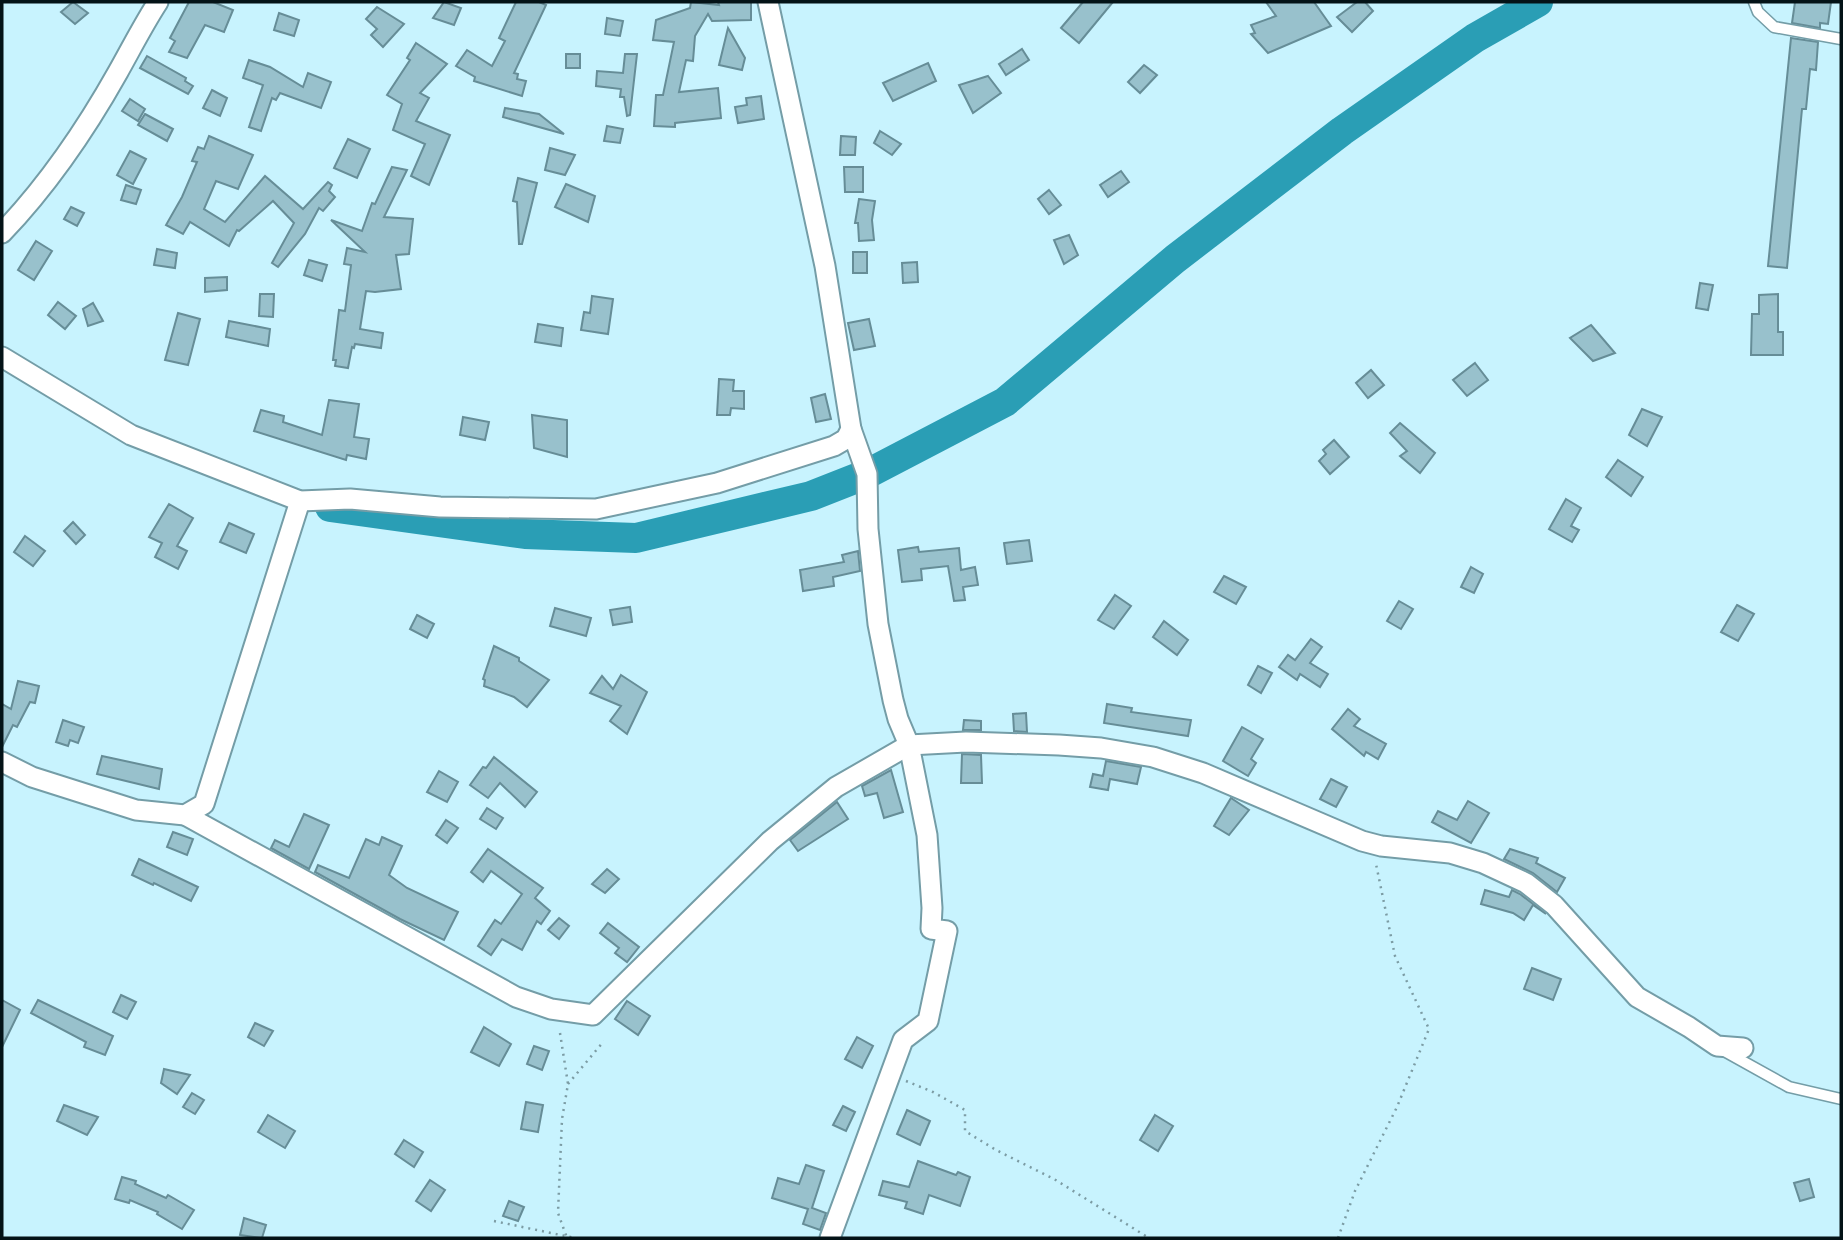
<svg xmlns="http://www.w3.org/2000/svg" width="1843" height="1240" font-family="'Fira Sans Condensed',sans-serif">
	<rect width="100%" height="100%" fill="#c8f3fe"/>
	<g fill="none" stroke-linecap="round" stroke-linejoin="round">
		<!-- river -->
		<path stroke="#2a9eb5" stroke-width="30" d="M 330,507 L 525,534 L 636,538 L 811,496 L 867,474 L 1005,402 L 1175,259 L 1342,131 L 1475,38 L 1538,2"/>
	</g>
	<!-- building -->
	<g fill="#98c1cc" stroke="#668d97" stroke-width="2">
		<path d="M 73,2 L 88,13 L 75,24 L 61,12 Z"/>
		<path d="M 189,2 L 213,2 L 233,10 L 224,32 L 205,25 L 187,58 L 169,52 L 175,41 L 170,38 Z"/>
		<path d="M 444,2 L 461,8 L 454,25 L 433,18 Z"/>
		<path d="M 516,2 L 539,2 L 546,5 L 514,73 L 518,74 L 517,79 L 526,81 L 522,96 L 474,81 L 475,77 L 456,66 L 467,50 L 492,66 L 505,41 L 499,38 Z"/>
		<path d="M 691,2 L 719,5 L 718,2 L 751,2 L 751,20 L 712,21 L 708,14 L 695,36 L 693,61 L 686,60 L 679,92 L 718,88 L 721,118 L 675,123 L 675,127 L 654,126 L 656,95 L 663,95 L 674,42 L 653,40 L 656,20 L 690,8 Z"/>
		<path d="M 1083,2 L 1113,2 L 1079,43 L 1061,28 Z"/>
		<path d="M 1266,2 L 1314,2 L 1331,26 L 1268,53 L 1251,34 L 1255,33 L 1251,25 L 1276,16 Z"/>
		<path d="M 1357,2 L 1365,2 L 1373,11 L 1352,32 L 1337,17 Z"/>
		<path d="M 1795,2 L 1831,2 L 1828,24 L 1820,23 L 1820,28 L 1792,23 Z"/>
		<path d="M 377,7 L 404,24 L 383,47 L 371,35 L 377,29 L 366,19 Z"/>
		<path d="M 279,13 L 299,20 L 294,36 L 274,30 Z"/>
		<path d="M 607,18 L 623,21 L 620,36 L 605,34 Z"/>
		<path d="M 728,28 L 745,58 L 742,70 L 719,65 Z"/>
		<path d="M 1791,38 L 1818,42 L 1816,70 L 1810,69 L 1806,109 L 1802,109 L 1787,268 L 1768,266 Z"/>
		<path d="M 416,43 L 447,64 L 420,93 L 429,98 L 416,121 L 450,135 L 429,185 L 411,176 L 425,144 L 393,130 L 402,104 L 387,95 L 410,60 L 407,58 Z"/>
		<path d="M 1022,49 L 1029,60 L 1006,75 L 999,64 Z"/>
		<rect x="566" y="54" width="14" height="14"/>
		<path d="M 625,54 L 637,54 L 630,115 L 627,116 L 624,97 L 620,97 L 621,89 L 596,86 L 597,71 L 623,73 Z"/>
		<path d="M 147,56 L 186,78 L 185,81 L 193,86 L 188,94 L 140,68 Z"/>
		<path d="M 249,60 L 270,67 L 303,87 L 308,73 L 331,82 L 321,108 L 280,93 L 276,100 L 272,98 L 261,131 L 249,127 L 263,85 L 243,78 Z"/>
		<path d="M 928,63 L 936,81 L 893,101 L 883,83 Z"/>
		<path d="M 1144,65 L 1157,75 L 1140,93 L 1128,82 Z"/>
		<path d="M 988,76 L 1001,93 L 973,113 L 959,85 Z"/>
		<path d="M 212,90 L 227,98 L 220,116 L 203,108 Z"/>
		<path d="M 761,96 L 764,119 L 738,123 L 735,107 L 747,105 L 746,98 Z"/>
		<path d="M 130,99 L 145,109 L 138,121 L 122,111 Z"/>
		<path d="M 505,108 L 539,114 L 564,134 L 503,117 Z"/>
		<path d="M 145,114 L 173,129 L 167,141 L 138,125 Z"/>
		<path d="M 607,126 L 623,129 L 620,143 L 604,141 Z"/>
		<path d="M 880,131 L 901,144 L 892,155 L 874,143 Z"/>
		<path d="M 209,136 L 253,155 L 238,189 L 216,181 L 204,209 L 225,222 L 265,176 L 303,209 L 328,182 L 332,185 L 329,191 L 335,197 L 323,211 L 319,208 L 305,234 L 278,267 L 272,263 L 294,223 L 273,201 L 239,231 L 237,230 L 229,246 L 190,222 L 183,234 L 166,225 L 182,197 L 197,162 L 192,161 L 198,147 L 204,149 Z"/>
		<path d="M 841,136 L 856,137 L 855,155 L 840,155 Z"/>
		<path d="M 348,139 L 370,149 L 357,178 L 334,168 Z"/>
		<path d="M 550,148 L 575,155 L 565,175 L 545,170 Z"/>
		<path d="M 130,151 L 146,159 L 133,184 L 117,175 Z"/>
		<path d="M 392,167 L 407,170 L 384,217 L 413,219 L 409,254 L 396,255 L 401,289 L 375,292 L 366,291 L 360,329 L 383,333 L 381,348 L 355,344 L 354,348 L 352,347 L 348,368 L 335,366 L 336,360 L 333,360 L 339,310 L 345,311 L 351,265 L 344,264 L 347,248 L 365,252 L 331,220 L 362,231 L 372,203 L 375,204 Z"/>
		<path d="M 844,167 L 863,167 L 863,192 L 845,192 Z"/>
		<path d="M 1121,171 L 1129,182 L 1108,197 L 1100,185 Z"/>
		<path d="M 518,178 L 537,183 L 522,244 L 519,244 L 517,202 L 513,201 Z"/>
		<path d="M 566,184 L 595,196 L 588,222 L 555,207 Z"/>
		<path d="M 126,185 L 141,190 L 136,204 L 121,200 Z"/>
		<path d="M 1049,190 L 1061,205 L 1049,214 L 1038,199 Z"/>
		<path d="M 859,199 L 875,201 L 872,220 L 874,240 L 859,241 L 858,223 L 855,223 Z"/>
		<path d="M 71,207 L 84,213 L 77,226 L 64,219 Z"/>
		<path d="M 1069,235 L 1078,255 L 1064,264 L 1054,240 Z"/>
		<path d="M 36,241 L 52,251 L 34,280 L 18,270 Z"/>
		<path d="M 157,249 L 177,253 L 175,268 L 154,265 Z"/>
		<rect x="853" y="252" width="14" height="21"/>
		<path d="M 309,260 L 327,265 L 322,281 L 304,275 Z"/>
		<path d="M 917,262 L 918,282 L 903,283 L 902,263 Z"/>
		<path d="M 227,277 L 227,290 L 205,292 L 205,278 Z"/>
		<path d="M 1700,283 L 1713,285 L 1708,310 L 1696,308 Z"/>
		<path d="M 260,294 L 274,294 L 273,317 L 259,316 Z"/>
		<path d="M 1778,294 L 1778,332 L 1783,332 L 1783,355 L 1751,355 L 1752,314 L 1759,314 L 1759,295 Z"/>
		<path d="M 592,296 L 613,299 L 608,334 L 581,330 L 584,312 L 590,313 Z"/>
		<path d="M 58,302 L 76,316 L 65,329 L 48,315 Z"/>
		<path d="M 93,303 L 103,321 L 88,326 L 83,309 Z"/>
		<path d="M 178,313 L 200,319 L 188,365 L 165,360 Z"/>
		<path d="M 869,319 L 875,346 L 854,350 L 848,323 Z"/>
		<path d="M 229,321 L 270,329 L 268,346 L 226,337 Z"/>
		<path d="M 538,324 L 563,328 L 561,346 L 535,342 Z"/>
		<path d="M 1591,325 L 1615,353 L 1593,361 L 1570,338 Z"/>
		<path d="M 1475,363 L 1488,380 L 1467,396 L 1453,380 Z"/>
		<path d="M 1371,370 L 1384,385 L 1368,398 L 1356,383 Z"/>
		<path d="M 719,379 L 734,380 L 733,391 L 744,391 L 744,409 L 731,408 L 730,415 L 717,415 Z"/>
		<path d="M 825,394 L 831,419 L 816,422 L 811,398 Z"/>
		<path d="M 329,400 L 359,404 L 354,437 L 369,439 L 366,459 L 347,455 L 346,460 L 254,431 L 261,410 L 284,416 L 283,422 L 322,435 Z"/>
		<path d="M 1642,409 L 1662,417 L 1647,446 L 1629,435 Z"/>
		<path d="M 532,415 L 567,420 L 567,457 L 534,448 Z"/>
		<path d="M 463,417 L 489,422 L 485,440 L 460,435 Z"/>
		<path d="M 1400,423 L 1435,453 L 1420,473 L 1400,456 L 1407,451 L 1390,433 Z"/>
		<path d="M 1334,440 L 1349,457 L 1330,474 L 1319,461 L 1326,454 L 1323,450 Z"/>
		<path d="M 1618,460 L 1643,477 L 1631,496 L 1606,477 Z"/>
		<path d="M 1566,499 L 1581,508 L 1571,526 L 1579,530 L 1572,542 L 1549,529 Z"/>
		<path d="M 169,504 L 193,518 L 177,546 L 187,551 L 178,569 L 155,557 L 162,543 L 149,537 Z"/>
		<path d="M 73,522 L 85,535 L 76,544 L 64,531 Z"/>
		<path d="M 229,523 L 254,534 L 246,553 L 220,542 Z"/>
		<path d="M 25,536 L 45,551 L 33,566 L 14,552 Z"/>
		<path d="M 1029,540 L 1032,561 L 1007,564 L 1004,543 Z"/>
		<path d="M 918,547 L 919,552 L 959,548 L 961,570 L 975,567 L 978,585 L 963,587 L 965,600 L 954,601 L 948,566 L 921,569 L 922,580 L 902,582 L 898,550 Z"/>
		<path d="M 858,551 L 860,571 L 833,577 L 834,586 L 803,591 L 800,570 L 844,562 L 842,555 Z"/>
		<path d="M 1471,567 L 1483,574 L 1474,593 L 1461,587 Z"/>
		<path d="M 1224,576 L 1246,587 L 1236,604 L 1214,592 Z"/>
		<path d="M 1115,595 L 1131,606 L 1114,629 L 1098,620 Z"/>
		<path d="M 1399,601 L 1413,609 L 1401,629 L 1387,621 Z"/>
		<path d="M 1737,605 L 1754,614 L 1738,641 L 1721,632 Z"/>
		<path d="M 630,607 L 632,622 L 613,625 L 610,610 Z"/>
		<path d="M 555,608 L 591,618 L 586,636 L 550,626 Z"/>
		<path d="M 417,615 L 434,624 L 427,638 L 410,629 Z"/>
		<path d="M 1164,621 L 1188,640 L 1177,655 L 1153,637 Z"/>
		<path d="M 1311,639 L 1322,647 L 1310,663 L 1328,674 L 1320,687 L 1300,674 L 1297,680 L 1279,667 L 1288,655 L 1295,660 Z"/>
		<path d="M 494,646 L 519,658 L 519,661 L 549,680 L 527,707 L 514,697 L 484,686 L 485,680 L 483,679 Z"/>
		<path d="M 1258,666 L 1272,673 L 1261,693 L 1248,685 Z"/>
		<path d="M 621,675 L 647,692 L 627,734 L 610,721 L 621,706 L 590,693 L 602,676 L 613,689 Z"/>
		<path d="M 18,681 L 39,686 L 35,703 L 30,702 L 17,727 L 13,725 L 2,747 L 2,704 L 11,709 Z"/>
		<path d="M 1107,704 L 1132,708 L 1131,712 L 1191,720 L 1188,736 L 1104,723 Z"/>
		<path d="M 1348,709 L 1360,719 L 1354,726 L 1386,744 L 1378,759 L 1366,752 L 1364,756 L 1332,729 Z"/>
		<path d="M 1026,713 L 1027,732 L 1014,731 L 1013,714 Z"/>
		<path d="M 63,720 L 84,727 L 78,743 L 70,740 L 68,746 L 56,742 Z"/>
		<path d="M 964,720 L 981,721 L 981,730 L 963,730 Z"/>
		<path d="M 1242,727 L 1263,739 L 1251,759 L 1256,763 L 1248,776 L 1223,761 Z"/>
		<path d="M 962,754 L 981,755 L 982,783 L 961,783 Z"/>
		<path d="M 102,756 L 162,769 L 159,789 L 97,774 Z"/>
		<path d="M 494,757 L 537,792 L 525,807 L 500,783 L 488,798 L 470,785 L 483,767 L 486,768 Z"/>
		<path d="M 1106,761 L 1141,767 L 1137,784 L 1110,779 L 1108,790 L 1090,787 L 1093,774 L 1103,776 Z"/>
		<path d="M 891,770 L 903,812 L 884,818 L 877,793 L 865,796 L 862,786 Z"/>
		<path d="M 439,771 L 458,782 L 447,802 L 427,792 Z"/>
		<path d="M 1331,779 L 1347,787 L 1336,807 L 1320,799 Z"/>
		<path d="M 1231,798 L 1249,810 L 1229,835 L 1214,826 Z"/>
		<path d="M 1468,801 L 1489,813 L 1471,843 L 1432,822 L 1438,811 L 1457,820 Z"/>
		<path d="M 837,802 L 848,819 L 798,851 L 790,840 Z"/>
		<path d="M 487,808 L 503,818 L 496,829 L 480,819 Z"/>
		<path d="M 304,814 L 329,825 L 309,869 L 271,848 L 275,840 L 289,847 Z"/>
		<path d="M 446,820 L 458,828 L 447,843 L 436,835 Z"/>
		<path d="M 173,832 L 193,839 L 187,855 L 167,847 Z"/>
		<path d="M 382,837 L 402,846 L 389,875 L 407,888 L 458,912 L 444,940 L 400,919 L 315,872 L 318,865 L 349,878 L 366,839 L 379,845 Z"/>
		<path d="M 488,849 L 543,888 L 535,898 L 550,911 L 541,924 L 537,921 L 522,950 L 502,939 L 491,955 L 478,946 L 495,920 L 501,924 L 522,894 L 491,871 L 483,882 L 471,872 Z"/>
		<path d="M 1510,849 L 1538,858 L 1536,863 L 1565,878 L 1557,892 L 1533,873 L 1504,859 Z"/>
		<path d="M 139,859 L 198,887 L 191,901 L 154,883 L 153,885 L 132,875 Z"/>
		<path d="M 607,869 L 619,879 L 605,893 L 592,884 Z"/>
		<path d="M 1485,890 L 1509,897 L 1512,890 L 1520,894 L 1546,914 L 1533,905 L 1524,920 L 1513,913 L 1481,904 Z"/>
		<path d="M 559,918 L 569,926 L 559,939 L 548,930 Z"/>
		<path d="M 608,923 L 639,947 L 627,962 L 615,953 L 619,948 L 600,933 Z"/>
		<path d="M 1532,968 L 1561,979 L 1553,1000 L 1524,989 Z"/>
		<path d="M 121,995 L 136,1002 L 127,1019 L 113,1012 Z"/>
		<path d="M 2,1000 L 20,1010 L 2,1047 Z"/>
		<path d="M 38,1000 L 113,1036 L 105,1055 L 84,1047 L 86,1042 L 31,1013 Z"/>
		<path d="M 627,1001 L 650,1016 L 638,1035 L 615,1019 Z"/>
		<path d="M 255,1023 L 273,1031 L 264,1046 L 248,1037 Z"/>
		<path d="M 484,1027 L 511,1044 L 499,1066 L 471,1052 Z"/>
		<path d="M 857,1037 L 873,1046 L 862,1068 L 845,1059 Z"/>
		<path d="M 534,1046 L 549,1051 L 542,1070 L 527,1064 Z"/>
		<path d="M 164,1069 L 190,1075 L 177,1094 L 161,1083 Z"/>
		<path d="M 192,1093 L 204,1100 L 195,1114 L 183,1107 Z"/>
		<path d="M 526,1102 L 543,1105 L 538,1132 L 521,1129 Z"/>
		<path d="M 64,1105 L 98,1117 L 87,1135 L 57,1121 Z"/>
		<path d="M 843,1106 L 855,1112 L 846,1131 L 833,1125 Z"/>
		<path d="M 907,1110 L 930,1121 L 920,1145 L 897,1134 Z"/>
		<path d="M 268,1115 L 295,1131 L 285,1148 L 258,1132 Z"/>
		<path d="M 1155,1115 L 1173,1126 L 1158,1151 L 1140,1140 Z"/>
		<path d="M 404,1140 L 423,1152 L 414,1167 L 395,1154 Z"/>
		<path d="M 918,1161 L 956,1175 L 958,1172 L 970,1177 L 960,1206 L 929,1195 L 923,1214 L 905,1208 L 907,1202 L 879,1195 L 883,1181 L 909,1187 Z"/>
		<path d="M 806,1165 L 824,1171 L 812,1208 L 826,1213 L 820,1230 L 803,1224 L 808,1209 L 772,1198 L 778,1178 L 799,1184 Z"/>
		<path d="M 122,1177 L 136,1181 L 135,1184 L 166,1198 L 168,1195 L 194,1210 L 182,1229 L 157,1214 L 158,1212 L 130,1200 L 129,1203 L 115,1199 Z"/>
		<path d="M 1809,1179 L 1814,1197 L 1800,1201 L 1794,1183 Z"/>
		<path d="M 430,1180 L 445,1190 L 431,1211 L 416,1201 Z"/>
		<path d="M 509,1201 L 524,1207 L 518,1221 L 503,1216 Z"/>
		<path d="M 244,1218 L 266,1225 L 262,1238 L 240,1235 Z"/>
	</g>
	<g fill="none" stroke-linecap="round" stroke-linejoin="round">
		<defs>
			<g id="service">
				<path d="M 1754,2 L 1758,12 L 1774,27 L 1841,39"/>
				<path d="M 1726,1052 L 1789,1087 L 1841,1099"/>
			</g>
			<g id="minor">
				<path d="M 2,233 C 47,186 86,129 118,72 C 131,49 143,25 158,2"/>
				<path d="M 2,357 L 131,435 L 300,501 L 350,499 L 440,507 L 596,509 L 717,483 L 834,446 L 846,439 L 851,429 L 825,266 L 768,2"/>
				<path d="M 2,762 L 32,777 L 136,810 L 185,815 L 204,804 L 300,501"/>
				<path d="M 185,815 L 516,997 L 551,1009 L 593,1015 L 770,841 L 836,787 L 909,745 L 966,742 L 1059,745 L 1101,748 L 1153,757 L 1203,773 L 1362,841 L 1381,846 L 1450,853 L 1483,863 L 1526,883 L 1554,905 L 1637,997 L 1689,1027 L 1717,1046 L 1743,1048"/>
				<path d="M 830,1238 L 903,1040 L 928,1021 L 947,931 L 931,929 L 932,908 L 927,835 L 909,745 L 898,719 L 893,700 L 878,624 L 868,529 L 867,474 L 851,429"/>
			</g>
		</defs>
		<!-- service casing -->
		<use href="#service" stroke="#749da7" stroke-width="13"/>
		<!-- minor casing -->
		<use href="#minor" stroke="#749da7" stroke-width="23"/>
		<!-- path -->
		<g stroke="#7c9ca4" stroke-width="2.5" stroke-dasharray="2 5" stroke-linecap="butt">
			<path d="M 560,1033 L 568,1084 L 562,1119 L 558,1213 L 567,1238"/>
			<path d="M 906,1081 L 933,1092 L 965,1110 L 965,1131 L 996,1150 L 1054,1179 L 1149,1238"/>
			<path d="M 568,1084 L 604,1041"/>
			<path d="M 494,1221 L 575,1238"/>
			<path d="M 1338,1238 L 1355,1191 L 1397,1107 L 1429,1029 L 1395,956 L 1376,864"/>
		</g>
		<!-- service -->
		<use href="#service" stroke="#fff" stroke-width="10"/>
		<!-- minor -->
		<use href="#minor" stroke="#fff" stroke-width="19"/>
	</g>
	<!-- border -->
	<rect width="1843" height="1240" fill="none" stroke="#041317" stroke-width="7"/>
</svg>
